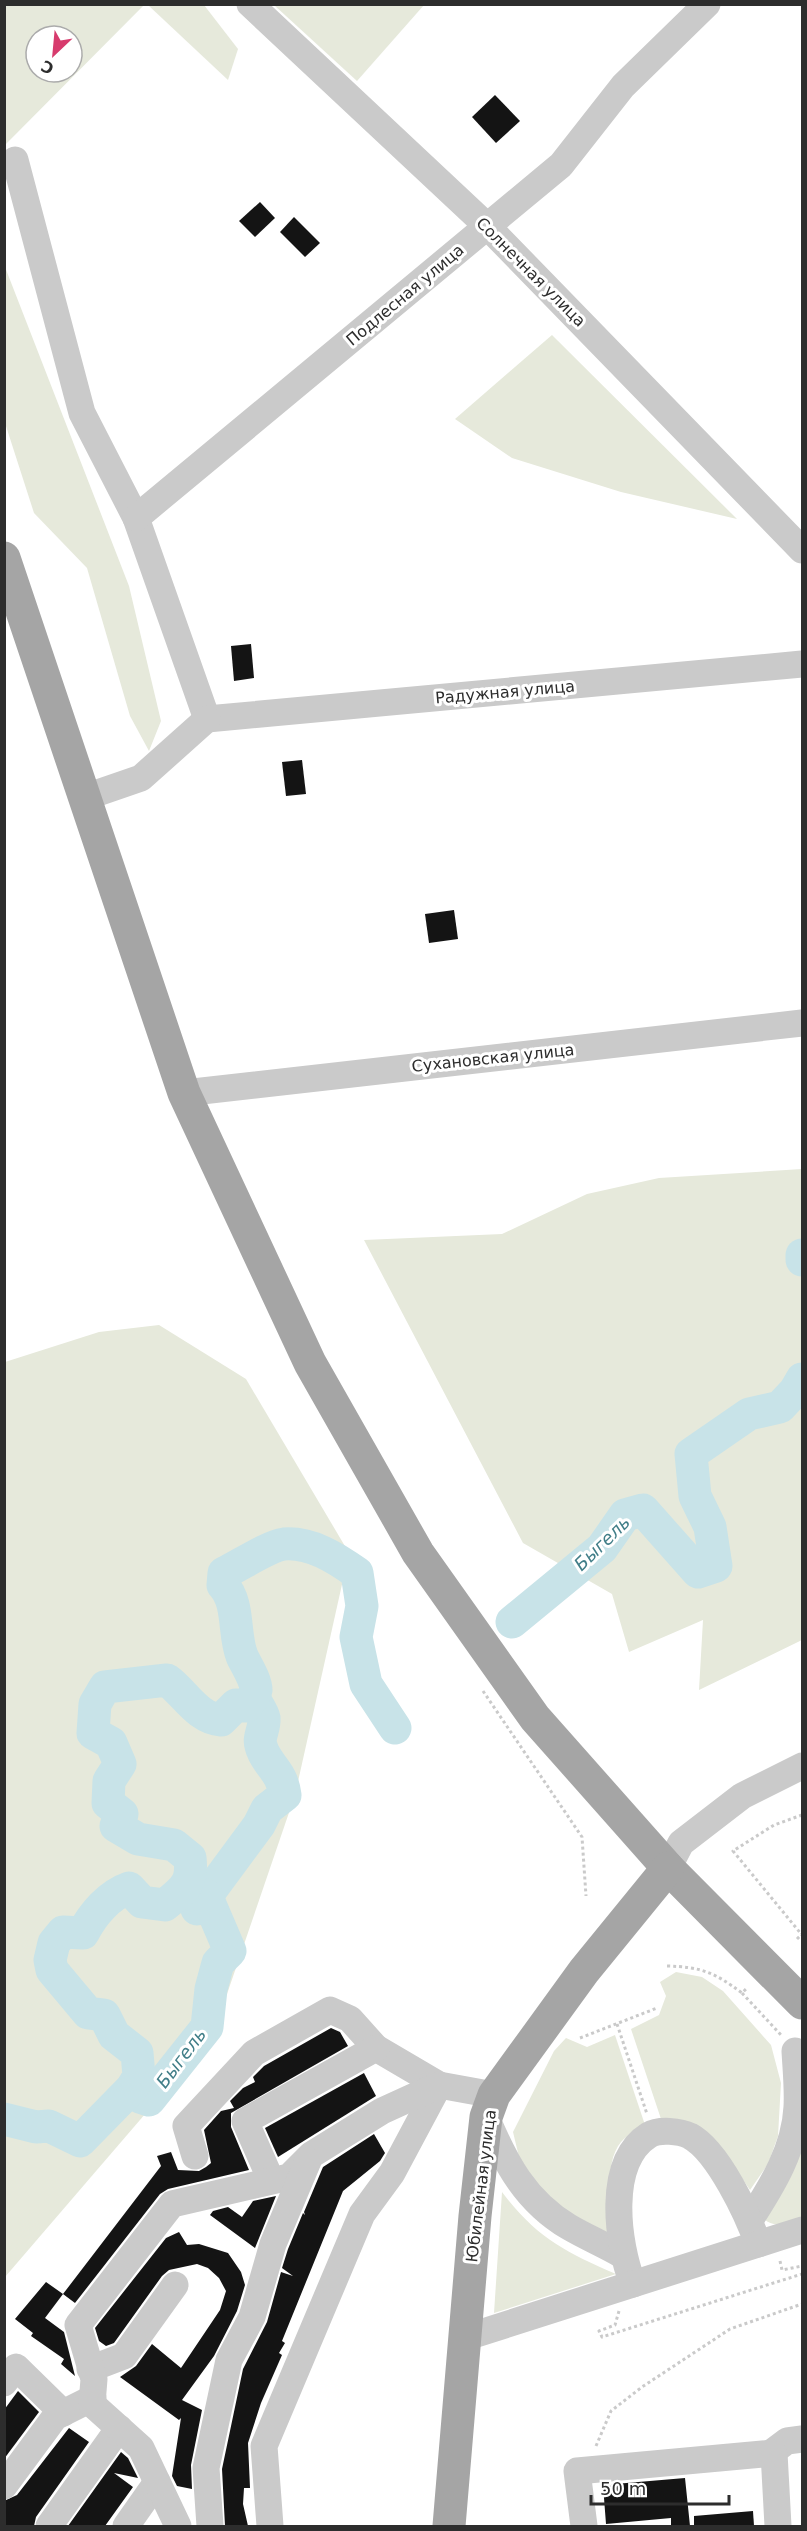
<svg xmlns="http://www.w3.org/2000/svg" width="807" height="2531" font-family="'DejaVu Sans',sans-serif">
	<rect width="100%" height="100%" fill="#fff"/>
	<!-- green -->
	<g fill="#e6e9db" fill-rule="evenodd">
		<path d="M 5,4 L 144,5 L 5,145 L 4,5 ZM 36,36 L 72,36 L 72,72 L 36,72 Z"/>
		<path d="M 148,5 L 204,5 L 238,49 L 228,80 Z"/>
		<path d="M 274,5 L 424,5 L 357,81 Z"/>
		<path d="M 5,267 L 129,586 L 161,721 L 149,751 L 130,716 L 87,568 L 34,513 L 5,423 Z"/>
		<path d="M 552,335 L 737,519 L 621,492 L 512,458 L 455,419 Z"/>
		<path d="M 802,1169 L 802,1640 L 699,1690 L 703,1620 L 629,1652 L 612,1594 L 523,1543 L 364,1240 L 502,1234 L 587,1194 L 659,1178 Z"/>
		<path d="M 159,1325 L 246,1379 L 349,1553 L 295,1795 L 213,2035 L 5,2277 L 5,1362 L 99,1332 Z"/>
		<path d="M 676,1972 L 702,1977 L 723,1991 L 771,2045 L 781,2083 L 778,2136 L 768,2164 L 750,2190 L 720,2146 L 662,2122 L 631,2029 L 659,2015 L 666,1996 L 660,1982 Z"/>
		<path d="M 615,2035 L 645,2125 C 638,2130 627,2135 621,2142 C 603,2163 611,2214 612,2240 L 552,2207 L 519,2157 L 513,2132 L 554,2051 L 566,2038 L 587,2047 Z"/>
		<path d="M 802,2148 L 802,2217 C 789,2221 776,2230 764,2219 C 775,2194 794,2175 802,2148 Z"/>
		<path d="M 502,2192 C 536,2237 565,2252 616,2274 L 494,2313 Z"/>
	</g>
	<g fill="none" stroke-linecap="round" stroke-linejoin="round">
		<!-- river -->
		<g stroke="#c8e3e8" stroke-width="33">
			<path d="M 802,1255 L 802,1260"/>
			<path d="M 512,1622 L 602,1548 L 625,1515 L 643,1510 L 698,1572 L 716,1566 L 710,1527 L 695,1496 L 691,1454 L 749,1414 L 780,1407 L 795,1391 L 802,1379"/>
			<path d="M 198,1907 L 197,1909 L 259,1825 L 267,1809 L 285,1795 C 282,1770 266,1765 261,1746 C 258,1737 265,1728 264,1718 C 263,1712 256,1703 253,1697"/>
			<path d="M 132,2088 L 140,2097 L 149,2100 L 207,2027 L 211,1989 L 218,1963 L 230,1951 L 206,1895"/>
			<path d="M 4,2119 L 36,2127 L 49,2126 L 80,2141 L 132,2088 L 139,2076 L 137,2053 L 114,2035 L 104,2015 L 88,2013 L 52,1970 L 50,1960 L 54,1943 L 63,1932 L 83,1933 C 93,1914 109,1895 129,1888 L 142,1902 L 165,1905 C 184,1889 193,1884 190,1858 L 174,1845 L 138,1839 L 116,1826 L 122,1814 L 108,1803 L 109,1781 L 120,1764 L 111,1743 L 93,1733 L 95,1704 L 105,1687 L 167,1680 C 185,1693 197,1718 221,1720 L 236,1705 L 246,1706 C 250,1701 255,1697 256,1690 C 256,1680 246,1665 242,1656 C 233,1633 240,1604 223,1585 L 224,1573 C 239,1566 269,1546 284,1544 C 311,1542 336,1558 357,1573 L 362,1606 L 356,1637 L 366,1684 L 395,1728"/>
		</g>
	</g>
	<!-- building -->
	<g fill="#141414">
		<path d="M 495,95 L 520,121 L 496,143 L 472,117 Z"/>
		<path d="M 260,202 L 275,218 L 255,237 L 239,221 Z"/>
		<path d="M 294,217 L 320,243 L 305,257 L 280,232 Z"/>
		<path d="M 251,644 L 254,678 L 234,681 L 231,646 Z"/>
		<path d="M 302,760 L 306,794 L 286,796 L 282,762 Z"/>
		<path d="M 454,910 L 458,939 L 429,943 L 425,914 Z"/>
		<path d="M 331,2028 L 340,2032 L 348,2046 L 231,2113 L 231,2127 L 249,2170 L 168,2189 L 160,2194 L 75,2303 L 63,2294 L 161,2166 L 157,2156 L 171,2152 L 178,2170 L 199,2171 L 206,2167 L 211,2163 L 204,2130 L 221,2111 L 234,2108 L 230,2101 L 243,2088 L 255,2082 L 253,2077 L 264,2066 Z"/>
		<path d="M 364,2073 L 376,2096 L 278,2157 L 265,2128 Z"/>
		<path d="M 374,2134 L 385,2153 L 380,2161 L 343,2191 L 282,2341 L 285,2343 L 279,2353 L 282,2355 L 261,2403 L 248,2443 L 250,2488 L 244,2488 L 243,2504 L 248,2526 L 225,2526 L 222,2469 L 243,2369 L 267,2322 L 281,2272 L 293,2276 L 282,2268 L 288,2249 L 303,2213 L 305,2215 L 304,2212 L 323,2167 Z"/>
		<path d="M 276,2196 L 255,2248 L 210,2215 L 213,2211 L 228,2207 L 242,2217 L 253,2201 Z"/>
		<path d="M 179,2232 L 187,2245 L 199,2244 L 228,2253 L 241,2272 L 245,2285 L 237,2311 L 214,2356 L 182,2400 L 202,2410 L 191,2465 L 192,2489 L 177,2486 L 172,2476 L 181,2418 L 179,2420 L 120,2377 L 136,2366 L 152,2344 L 181,2368 L 220,2310 L 226,2291 L 219,2278 L 208,2268 L 197,2264 L 169,2270 L 162,2276 L 114,2343 L 106,2346 L 99,2341 L 95,2328 L 166,2238 Z"/>
		<path d="M 46,2282 L 63,2294 L 45,2318 L 64,2332 L 75,2376 L 61,2364 L 64,2359 L 31,2336 L 33,2333 L 15,2319 Z"/>
		<path d="M 18,2391 L 39,2412 L 4,2459 L 4,2410 Z"/>
		<path d="M 69,2428 L 89,2442 L 36,2517 L 34,2526 L 4,2526 L 4,2501 L 17,2495 Z"/>
		<path d="M 121,2452 L 128,2458 L 138,2478 L 114,2473 L 133,2487 L 105,2526 L 68,2526 Z"/>
		<path d="M 685,2478 L 690,2526 L 671,2526 L 671,2518 L 606,2524 L 603,2485 Z"/>
		<path d="M 753,2511 L 754,2526 L 694,2526 L 694,2516 Z"/>
	</g>
	<g fill="none" stroke-linecap="round" stroke-linejoin="round">
		<!-- path -->
		<g stroke="#cacaca" stroke-width="3" stroke-dasharray="3 3" stroke-linecap="butt">
			<path d="M 483,1691 L 582,1837 L 586,1896"/>
			<path d="M 802,1815 L 774,1825 L 733,1851 L 802,1935"/>
			<path d="M 797,1939 L 802,1934"/>
			<path d="M 667,1966 C 701,1967 714,1972 742,1993 L 746,1989"/>
			<path d="M 742,1993 L 781,2035"/>
			<path d="M 617,2024 L 647,2114"/>
			<path d="M 580,2038 L 657,2008"/>
			<path d="M 780,2261 L 782,2270 L 802,2266"/>
			<path d="M 619,2311 L 615,2325 L 599,2331 L 602,2337 L 802,2274"/>
			<path d="M 596,2446 L 611,2411 L 642,2387 L 730,2329 L 802,2304"/>
		</g>
		<!-- minor -->
		<g stroke="#cacaca" stroke-width="27">
			<path d="M 250,4 L 487,226 L 802,550"/>
			<path d="M 15,160 L 82,413 L 136,518 L 207,719"/>
			<path d="M 136,518 L 561,165 L 623,86 L 707,4"/>
			<path d="M 207,719 L 802,664"/>
			<path d="M 83,798 L 141,778 L 207,719"/>
			<path d="M 184,1093 L 802,1023"/>
			<path d="M 668,1868 L 681,1843 L 742,1796 L 802,1766"/>
			<path d="M 486,2117 C 505,2162 525,2201 569,2227 C 586,2237 605,2245 622,2255"/>
			<path d="M 195,2156 L 186,2126 L 254,2053 L 330,2010 L 350,2019 L 376,2048 L 439,2085 L 392,2173 L 362,2214 L 264,2446 L 270,2526"/>
			<path d="M 271,2180 L 245,2121 L 376,2048"/>
			<path d="M 750,2220 C 772,2186 795,2149 797,2107 C 798,2089 796,2069 795,2051"/>
			<path d="M 633,2284 C 617,2243 606,2162 649,2135 C 659,2129 680,2131 690,2136 C 718,2151 748,2215 758,2244"/>
			<path d="M 464,2338 L 802,2230"/>
			<path d="M 90,2369 L 124,2356 L 175,2285"/>
			<path d="M 4,2383 L 16,2367 L 63,2413"/>
			<path d="M 771,2453 L 787,2441 L 802,2439"/>
			<path d="M 4,2486 L 55,2417 L 93,2398"/>
			<path d="M 49,2526 L 119,2428"/>
			<path d="M 126,2526 L 157,2482"/>
			<path d="M 178,2526 L 141,2448 L 92,2404 L 94,2379 L 78,2325 L 172,2204 L 289,2177 L 311,2155 L 382,2111 L 439,2085 L 494,2095"/>
			<path d="M 210,2526 L 206,2468 L 229,2360 L 252,2317 L 273,2244 L 308,2161"/>
			<path d="M 584,2526 L 577,2471 L 774,2453 L 778,2526"/>
		</g>
		<!-- major -->
		<g stroke="#a5a5a5" stroke-width="33">
			<path d="M 4,558 L 184,1093 L 310,1363 L 418,1553 L 535,1718 L 668,1868 L 802,2003"/>
			<path d="M 449,2526 L 475,2216 L 486,2117 L 494,2095 L 584,1971 L 668,1868"/>
		</g>
	</g>
	<g text-anchor="middle" dominant-baseline="central" stroke-width="6" stroke-linejoin="round" paint-order="stroke">
		<!-- street labels -->
		<g font-size="16" fill="#2d2d2d" stroke="#fff">
			<text transform="translate(531 272) rotate(45)">Солнечная улица</text>
			<text transform="translate(405 295) rotate(-40)">Подлесная улица</text>
			<text transform="translate(505 692) rotate(-5)">Радужная улица</text>
			<text transform="translate(493 1058) rotate(-6)">Сухановская улица</text>
			<text transform="translate(481 2186) rotate(-83)">Юбилейная улица</text>
		</g>
		<!-- water labels -->
		<g font-size="18" font-style="italic" fill="#417e88" stroke="#fff">
			<text transform="translate(602 1543) rotate(-44)">Быгель</text>
			<text transform="translate(181 2058) rotate(-53)">Быгель</text>
		</g>
	</g>
	<!-- border -->
	<rect width="807" height="2531" fill="none" stroke="#2d2d2d" stroke-width="12"/>
	<!-- north arrow -->
	<g transform="translate(54 54) rotate(206)"><circle r="28" fill="#ffffff" stroke="#ababab" stroke-width="1.5"/>
	<path d="M0-4.5L10 22L0 15L-10 22Z" fill="#d73b6d"/>
	<text y="-9" font-size="16" font-weight="bold" text-anchor="middle" fill="#2d2d2d">С</text>
	</g>
	<!-- scale -->
	<path d="M591 2495v9h138v-9" fill="none" stroke="#2d2d2d" stroke-width="3"/>
	<text x="600" y="2495" font-size="18" fill="#2d2d2d" stroke="#ffffff" stroke-width="4.5" paint-order="stroke">50 m</text>
</svg>
